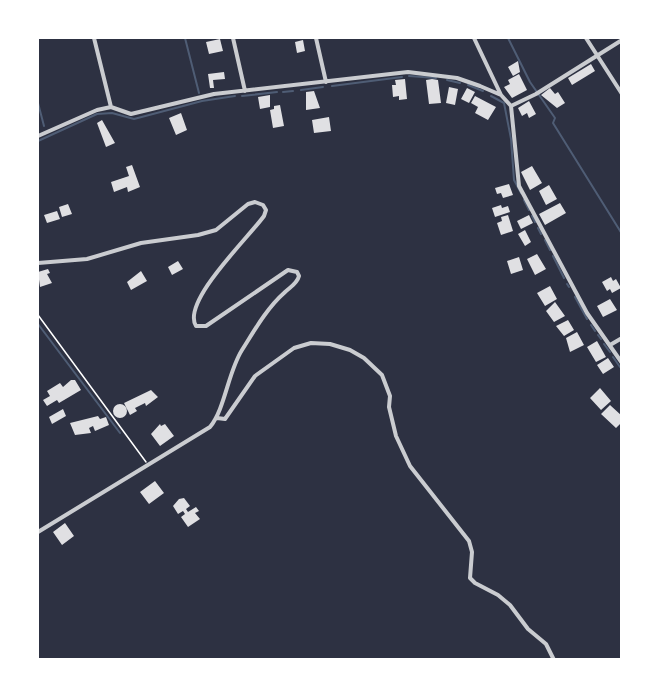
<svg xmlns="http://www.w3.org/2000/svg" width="659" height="697" font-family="Arial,sans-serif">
<rect width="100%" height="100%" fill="#2d3142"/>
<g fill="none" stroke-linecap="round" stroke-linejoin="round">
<path stroke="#4f5d75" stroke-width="2" d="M 185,38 L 199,93
M 508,38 L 530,82 L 555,118 L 553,123 L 622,234
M 409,76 L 436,78
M 447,80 L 460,83
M 468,85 L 483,91
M 332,86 L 402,77
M 301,90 L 323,87
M 283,92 L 293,91
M 242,96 L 277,92
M 491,96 L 504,103 L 511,139 L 514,180 L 521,193
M 38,103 L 44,126
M 38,141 L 97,114 L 112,113 L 134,119 L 202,101 L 235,96
M 524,200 L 529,210
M 532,216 L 535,222
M 538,228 L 541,234
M 545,240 L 550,250
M 553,256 L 564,278
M 567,284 L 569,287
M 575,297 L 587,319
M 38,324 L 120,433
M 591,325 L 595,331
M 598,335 L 601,339
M 604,344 L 610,352
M 613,357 L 620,367"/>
</g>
<path fill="#e0e0e3" d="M 220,39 L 223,51 L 209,54 L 206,42 Z
M 303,40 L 305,51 L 297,53 L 295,42 Z
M 518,61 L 520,72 L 513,76 L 508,67 Z
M 591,64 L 595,71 L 572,85 L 568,78 Z
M 224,72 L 225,79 L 213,80 L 214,88 L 210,88 L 208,74 Z
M 519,74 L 527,90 L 512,98 L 504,87 L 510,84 L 508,80 Z
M 405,79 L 407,99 L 399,100 L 399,96 L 393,97 L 392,85 L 396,85 L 395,80 Z
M 432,79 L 438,80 L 441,103 L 429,104 L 426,80 Z
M 449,87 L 458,89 L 455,105 L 446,103 Z
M 467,88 L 475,92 L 469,103 L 461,99 Z
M 550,88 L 555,94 L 558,92 L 565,103 L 557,108 L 541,95 Z
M 314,91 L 320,108 L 306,110 L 306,92 Z
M 270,95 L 270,107 L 260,109 L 258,97 Z
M 475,96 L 496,107 L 488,120 L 475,113 L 478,107 L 471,103 Z
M 529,101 L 536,114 L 529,118 L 527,113 L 522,116 L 518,108 Z
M 280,105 L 284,126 L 273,128 L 270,110 L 274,109 L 274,106 Z
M 181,113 L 187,130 L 176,135 L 169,118 Z
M 329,117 L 331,131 L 314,133 L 312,120 Z
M 102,120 L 115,143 L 106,147 L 97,123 Z
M 132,165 L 140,187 L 128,192 L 127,187 L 114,192 L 111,182 L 129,176 L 126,167 Z
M 532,166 L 542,183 L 530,190 L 521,172 Z
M 509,184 L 513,195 L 503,198 L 501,193 L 497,194 L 495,188 Z
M 549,185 L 557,199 L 546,205 L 539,191 Z
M 560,203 L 566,213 L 545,225 L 539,214 Z
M 68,204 L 72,214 L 62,217 L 59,207 Z
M 501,205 L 502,208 L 508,206 L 510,212 L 495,217 L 492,208 Z
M 57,211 L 60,219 L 47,223 L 44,215 Z
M 508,215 L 513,231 L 501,235 L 497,223 L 502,221 L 501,217 Z
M 529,215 L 533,223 L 521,229 L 517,221 Z
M 525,230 L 531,242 L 525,246 L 518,234 Z
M 537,254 L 546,269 L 535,275 L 527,259 Z
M 519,257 L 523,270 L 511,274 L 507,261 Z
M 178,261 L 183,269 L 172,275 L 168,267 Z
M 48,269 L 50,273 L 47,274 L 52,283 L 40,287 L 38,272 Z
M 141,271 L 147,281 L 131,290 L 127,282 Z
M 611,277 L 613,281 L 616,279 L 621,288 L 612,293 L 610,289 L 607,291 L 602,282 Z
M 550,286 L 557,299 L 545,306 L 537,293 Z
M 610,299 L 617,310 L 603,317 L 597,306 Z
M 555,302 L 565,316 L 554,322 L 546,311 Z
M 568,320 L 574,330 L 564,336 L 556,326 Z
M 577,332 L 584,345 L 570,352 L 566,338 Z
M 597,341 L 606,357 L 596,362 L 587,347 Z
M 608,358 L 614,367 L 603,374 L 597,365 Z
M 71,380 L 75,380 L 81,390 L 59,403 L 57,400 L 47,406 L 43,400 L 50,396 L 47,391 L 60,383 L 63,387 Z
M 600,388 L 611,401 L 601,410 L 590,398 Z
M 151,390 L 158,397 L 146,406 L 145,403 L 135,408 L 137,411 L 130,415 L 124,403 Z
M113 411a7 7 0 1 1 14 0a7 7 0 1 1-14 0Z
M 610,405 L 622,416 L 622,422 L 616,428 L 601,414 Z
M 63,409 L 66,416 L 52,424 L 49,417 Z
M 98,416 L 100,419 L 106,417 L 109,425 L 95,431 L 93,426 L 89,428 L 91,433 L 75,435 L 70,423 Z
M 160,424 L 161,426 L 165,424 L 174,436 L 160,446 L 151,434 Z
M 155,481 L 164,493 L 149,504 L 140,492 Z
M 184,498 L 190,506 L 186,509 L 188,512 L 196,507 L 199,511 L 195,513 L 200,519 L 188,527 L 181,517 L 185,514 L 183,511 L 178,514 L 173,506 L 179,499 Z
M 65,523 L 74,536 L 62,545 L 53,532 Z"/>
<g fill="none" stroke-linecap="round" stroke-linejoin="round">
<path stroke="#fff" stroke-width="1.5" d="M 38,315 L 146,462"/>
<path stroke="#caccd0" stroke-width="4" d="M 94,38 L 111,107
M 233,38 L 245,91
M 316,38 L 326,82
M 474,38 L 501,95
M 586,38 L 622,94
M 511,106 L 536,94 L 622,40
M 38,136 L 97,110 L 111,107 L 131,114 L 214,94 L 408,72 L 457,78 L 480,86 L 501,95 L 511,106 L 519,186 L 587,313 L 622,363
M 38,263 L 87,259 L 141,243 L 198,235 L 216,230 L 248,204 L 255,202 L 263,205 L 266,210 L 264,216 C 249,237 181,302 196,326 L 206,326 L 288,270 L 297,272 L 299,276 C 297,284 290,287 284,293 C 267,308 254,331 242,350 C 228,372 225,409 210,427 L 38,532
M 610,345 L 622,338
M 217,418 L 225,419 L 255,376 L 294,348 L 311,343 L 330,344 L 350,350 L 364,358 L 382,375 L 390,396 L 389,407 L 396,436 L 410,466 L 469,541 L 472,552 L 470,578 L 475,583 L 498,595 L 510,605 L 528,629 L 546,644 L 554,660"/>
</g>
<rect width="659" height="697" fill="none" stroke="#ffffff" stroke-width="78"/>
</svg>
